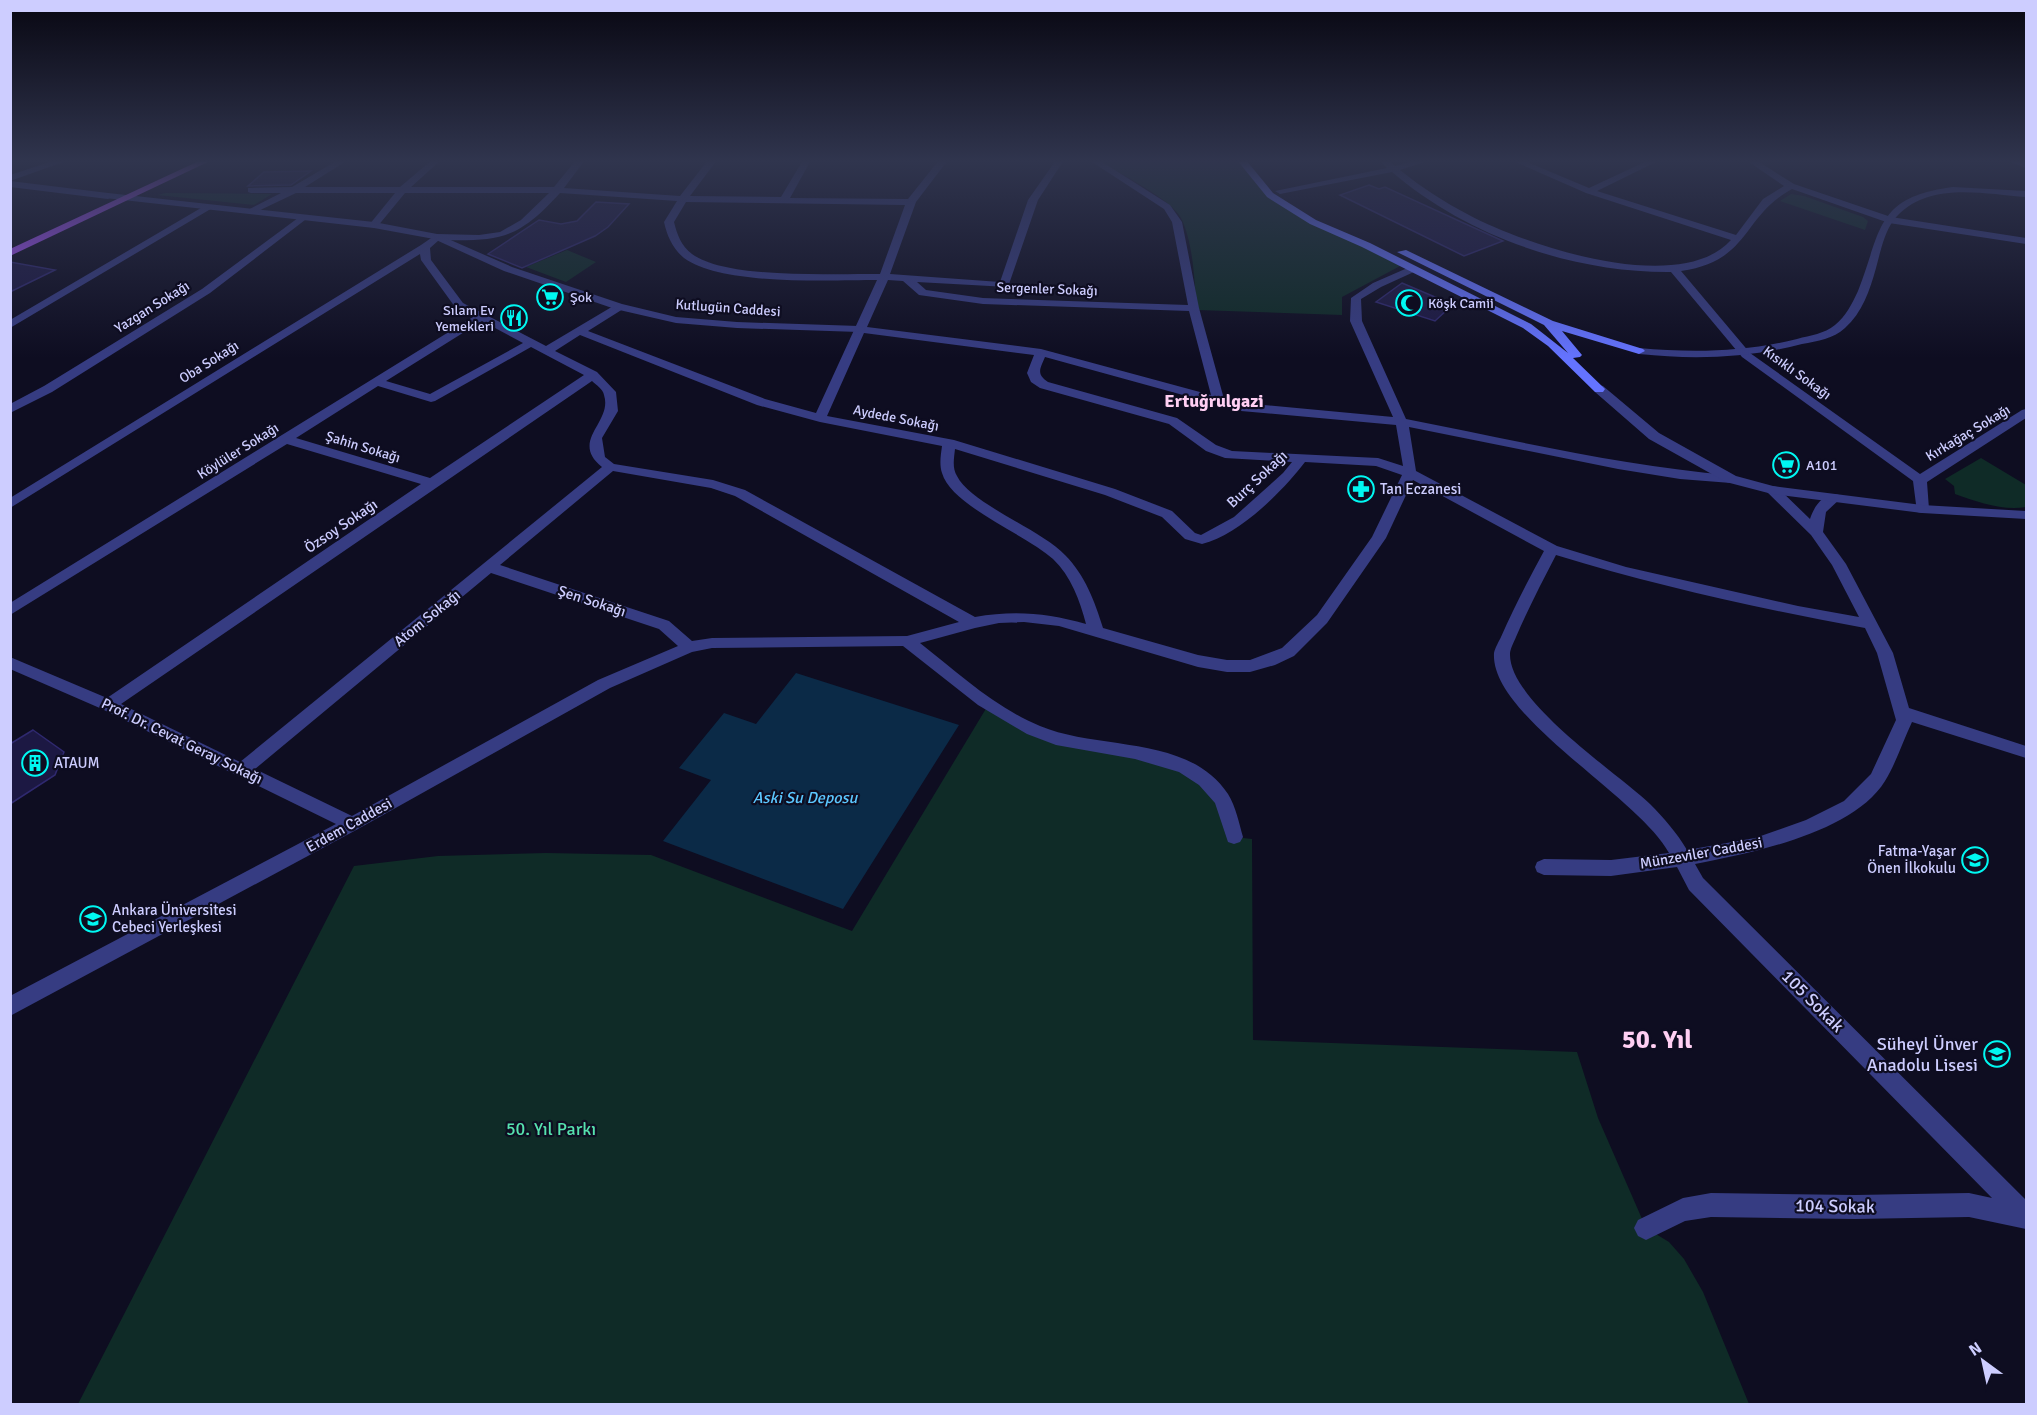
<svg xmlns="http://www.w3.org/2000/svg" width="2037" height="1415" font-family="Signika,sans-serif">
<rect width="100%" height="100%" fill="#0e0d21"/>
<path fill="#0f2b27" d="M 1097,160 L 1238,160 L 1268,196 L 1402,265 L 1342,297 L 1342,315 L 1197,310 C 1194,281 1194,245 1181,218 C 1171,199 1118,172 1097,160 Z
M 166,193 L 272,194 L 254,205 L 157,195 Z
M 1791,194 L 1804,196 L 1863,217 L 1868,221 L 1865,230 L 1780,201 Z
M 567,250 L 596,262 L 566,282 L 526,267 Z
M 1981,458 L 2026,485 L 2026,507 C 2003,511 1977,502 1955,494 L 1954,486 L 1945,479 Z
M 990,702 L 1032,730 L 1176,762 L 1206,781 L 1234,837 L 1252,839 L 1253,1040 L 1577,1052 L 1598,1118 L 1646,1228 L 1669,1242 L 1684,1259 L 1703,1292 L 1749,1404 L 78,1404 L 354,866 L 438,856 L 546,853 L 651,855 L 852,931 Z"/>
<path fill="#0b2a47" d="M 796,673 L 959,725 L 843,909 L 663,841 L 711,780 L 679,768 L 724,713 L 756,724 Z"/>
<path fill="#1c1843" stroke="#2f296f" stroke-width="1.5" d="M 311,171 L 291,185 L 248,186 L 264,172 Z
M 1369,185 L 1379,189 L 1385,187 L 1503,241 L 1464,256 L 1340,195 Z
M 596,202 L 629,204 L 608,227 L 595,236 L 522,268 L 488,254 L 539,220 L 561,224 L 577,221 Z
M 10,262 L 55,270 L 10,292 Z
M 1402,283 L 1442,300 L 1438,303 L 1450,307 L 1435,321 L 1376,302 Z
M 33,730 L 64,752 L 55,775 L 10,804 L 10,744 Z"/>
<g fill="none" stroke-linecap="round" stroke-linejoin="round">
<path fill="#363c82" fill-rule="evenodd" d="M 56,160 L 69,160 L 10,181 L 10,175 Z
M 338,160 L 348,160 L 305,187 L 400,187 L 432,160 L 441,160 L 411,187 L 554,187 L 576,160 L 585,160 L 564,188 L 680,196 L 708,160 L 717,160 L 690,196 L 781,197 L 803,160 L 811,160 L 790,198 L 908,199 L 939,160 L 948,160 L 916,202 L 890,274 L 1000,282 L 1028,200 L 1056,160 L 1064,160 L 1038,200 L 1008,287 L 917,282 L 926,290 L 983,298 L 1188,305 L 1172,222 L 1164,209 L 1089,160 L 1099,160 L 1170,205 L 1182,222 L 1199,308 L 1224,399 L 1242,403 L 1393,417 L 1350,321 L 1351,298 L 1373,283 L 1412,266 L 1417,269 L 1416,271 L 1381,287 L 1361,299 L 1362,321 L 1406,419 C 1514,440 1621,466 1731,475 L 1738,479 L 1731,483 L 1680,479 L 1618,469 L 1409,427 L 1416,471 L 1557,546 L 1626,567 L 1798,606 L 1859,617 L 1832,565 L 1811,535 L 1765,490 L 1772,486 L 1777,487 L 1810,519 C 1814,506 1824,492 1839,495 L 1841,498 L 1826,512 L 1823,532 L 1846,564 L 1893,653 L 1909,708 L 2026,746 L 2026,758 L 1912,722 C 1903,741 1896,763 1885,781 C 1853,833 1751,853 1695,864 L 1703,878 L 2026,1200 L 2026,1229 L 1969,1217 L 1855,1219 L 1711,1217 L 1685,1221 L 1646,1240 L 1638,1236 L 1634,1228 L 1638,1220 L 1683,1198 L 1711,1193 L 1855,1195 L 1969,1193 L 1992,1198 L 1689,890 L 1677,867 L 1611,876 L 1544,875 L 1537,872 L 1535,867 L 1537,862 L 1544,859 L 1611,860 L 1669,853 C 1638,796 1490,716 1494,653 C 1495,648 1499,641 1501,637 C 1514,607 1529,579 1544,551 L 1413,480 L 1386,538 L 1327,623 L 1294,656 L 1275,665 L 1250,672 L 1227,672 L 1198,667 L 1059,626 L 1024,622 L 999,623 L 975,628 L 920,643 C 958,673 996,708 1040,726 C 1099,751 1188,734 1228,794 C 1236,807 1239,823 1243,837 L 1240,842 L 1234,844 L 1228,842 L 1215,803 L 1199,785 L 1179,772 L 1135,759 L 1056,745 L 1027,734 L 978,705 L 903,646 L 712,648 L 692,652 L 610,688 L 358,829 L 10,1016 L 10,996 L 336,824 L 102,709 L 10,669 L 10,657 L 107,698 L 421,484 L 287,444 L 10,615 L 10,603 L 473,317 L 455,307 L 421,260 L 420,254 L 10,508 L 10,498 L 421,245 L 437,234 L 479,235 L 500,232 L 521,220 L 549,193 L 405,193 L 377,227 L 374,228 L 369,225 L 395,193 L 296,193 L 252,214 L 244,212 L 281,193 L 251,193 L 248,192 L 248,188 L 292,187 ZM 560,193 L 677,201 L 664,222 C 667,236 673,249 684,258 C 722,286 830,280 877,280 L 816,413 L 765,399 L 588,331 L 623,309 L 623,305 L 615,305 L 546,346 L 463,303 L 431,260 L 430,248 L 439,240 C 501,241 517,240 560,193 ZM 686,202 L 905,205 L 880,274 C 834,273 728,280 692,254 C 681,246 677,234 674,222 ZM 888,280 L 903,281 L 919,295 L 983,304 L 1189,311 L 1211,395 L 1041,349 L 867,327 ZM 482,321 L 523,343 L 430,394 L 386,381 ZM 864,333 L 1034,355 L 1027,373 L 1031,382 L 1040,388 L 1169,424 L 1206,451 L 1225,458 L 1292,462 L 1283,473 L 1234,517 L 1201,535 L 1195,533 L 1172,511 L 1115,489 L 954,440 L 827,416 ZM 580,335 L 757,405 L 820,422 L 942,446 C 941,454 939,464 942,473 C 951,506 1027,535 1053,559 C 1071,576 1080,601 1086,624 C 1048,613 1014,610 975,617 L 745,490 L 713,480 L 614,464 L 605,457 L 602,438 L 618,411 L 616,392 L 597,372 L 555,351 ZM 531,347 L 584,375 L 430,478 L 296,438 L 378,386 L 431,402 L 435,401 ZM 1045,357 L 1241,411 L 1396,425 L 1403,466 L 1378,458 L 1232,451 L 1216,445 L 1177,418 L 1048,382 C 1036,374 1040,369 1045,357 ZM 592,381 C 596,385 603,389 604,395 C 613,423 569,440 602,467 L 240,762 L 121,704 ZM 955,449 L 1105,495 L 1162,517 L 1185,539 L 1202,544 C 1239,535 1282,492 1305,462 L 1376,466 L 1402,475 L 1372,537 L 1317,615 L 1282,648 L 1250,660 L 1227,660 L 1198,655 L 1103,628 C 1095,602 1085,575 1065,555 C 1040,529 971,504 957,476 C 952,468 954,458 955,449 ZM 613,471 L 711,488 L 735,496 L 959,622 L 907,636 L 712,638 L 692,641 L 669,621 L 500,565 ZM 1556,555 C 1657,586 1761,609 1865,628 L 1877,653 L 1896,720 L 1871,774 L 1844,801 L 1806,820 L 1755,838 L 1687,850 C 1677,833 1664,818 1650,804 C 1616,772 1509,701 1510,654 C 1510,649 1514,642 1516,637 C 1528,609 1542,582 1556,555 ZM 491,573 L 659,629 L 678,646 L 598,680 L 352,816 L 255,769 Z
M 1379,160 L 1388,160 L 1395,166 L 1417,160 L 1431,160 L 1400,170 C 1421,187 1444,202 1469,215 C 1527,246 1680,297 1731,240 L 1586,193 L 1511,160 L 1522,160 L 1589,188 L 1649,160 L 1660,160 L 1597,191 L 1736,235 L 1763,199 L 1784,186 L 1746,160 L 1756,160 L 1794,184 L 1891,217 L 2026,238 L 2026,244 L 1889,223 L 1792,189 C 1741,217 1751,261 1681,271 L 1750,353 L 1920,474 L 2022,410 L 2026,409 L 2026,418 L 1927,482 L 1929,509 L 1922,513 L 1917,512 L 1913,481 L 1742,357 L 1671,272 C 1572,273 1467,236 1392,172 L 1280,194 L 1275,191 L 1387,168 Z
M 2009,160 L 2026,162 L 2026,168 L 2010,162 Z
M 10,181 L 108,193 L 113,196 L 108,199 L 10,187 Z
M 206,205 L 214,207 L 10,328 L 10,320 Z
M 302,215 L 307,218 L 305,220 L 210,293 L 52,392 L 10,413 L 10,404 L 44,386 L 202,289 Z"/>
<path fill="#363c82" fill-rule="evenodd" d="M 1953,187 L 2026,191 L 2026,197 C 1982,194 1925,180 1893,221 C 1884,234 1880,253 1876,268 C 1870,290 1862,313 1845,328 C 1833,339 1818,341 1802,344 C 1747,358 1696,360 1639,354 L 1633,351 L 1639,348 C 1693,353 1744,352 1797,339 C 1811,335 1824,334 1835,325 C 1846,316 1852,304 1858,291 C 1882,230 1875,197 1953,187 Z
M 108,193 L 374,222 L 437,234 L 512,267 L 622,304 L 676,317 L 737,322 L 859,326 L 865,329 L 859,332 L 737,328 L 676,323 L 615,309 L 504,271 L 434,239 L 374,228 L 105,198 L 103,196 Z
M 1599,385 L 1603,386 L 1659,433 L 1736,476 L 1773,486 L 1922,505 L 2026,511 L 2026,519 L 1922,513 L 1772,494 L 1726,482 L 1649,439 L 1595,392 L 1595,386 Z"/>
<path fill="#6473ff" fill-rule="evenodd" d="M 1237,160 L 1246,160 L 1273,193 L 1316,220 L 1370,243 L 1531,324 L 1568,353 L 1544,325 L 1397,252 L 1406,250 L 1553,321 L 1643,349 L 1645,351 L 1639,354 L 1562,331 L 1582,355 L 1580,357 L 1573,358 L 1605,389 L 1603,392 L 1595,392 L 1548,346 L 1523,328 L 1362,247 L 1310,224 L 1267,197 Z"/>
<path fill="#aa54ff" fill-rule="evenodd" d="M 201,160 L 212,160 L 10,256 L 10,249 Z"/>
</g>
<linearGradient id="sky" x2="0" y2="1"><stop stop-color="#080712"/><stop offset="0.45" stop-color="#30354e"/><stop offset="1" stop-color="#30354e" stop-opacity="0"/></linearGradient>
<rect width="2037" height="358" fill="url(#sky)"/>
<defs>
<g id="supermarket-ring" transform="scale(1.35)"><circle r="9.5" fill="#0e0d21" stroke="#00f8f2" stroke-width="1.5"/><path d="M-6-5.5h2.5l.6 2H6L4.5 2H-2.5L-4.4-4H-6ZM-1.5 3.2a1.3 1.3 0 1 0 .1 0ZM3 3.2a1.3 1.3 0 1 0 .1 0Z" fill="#00f8f2"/></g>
<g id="mosque-ring" transform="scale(1.35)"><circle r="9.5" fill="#0e0d21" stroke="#00f8f2" stroke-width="1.5"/><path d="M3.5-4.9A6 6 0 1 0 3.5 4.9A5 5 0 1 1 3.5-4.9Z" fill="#00f8f2"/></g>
<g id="restaurant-ring" transform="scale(1.35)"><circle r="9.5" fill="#0e0d21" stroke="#00f8f2" stroke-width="1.5"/><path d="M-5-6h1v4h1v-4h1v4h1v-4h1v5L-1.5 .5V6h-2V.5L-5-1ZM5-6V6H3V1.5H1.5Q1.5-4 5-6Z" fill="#00f8f2"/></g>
<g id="pharmacy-ring" transform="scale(1.35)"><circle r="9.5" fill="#0e0d21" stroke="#00f8f2" stroke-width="1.5"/><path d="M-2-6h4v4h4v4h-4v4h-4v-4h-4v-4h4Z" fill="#00f8f2"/></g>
<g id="building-ring" transform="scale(1.35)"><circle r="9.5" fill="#0e0d21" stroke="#00f8f2" stroke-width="1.5"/><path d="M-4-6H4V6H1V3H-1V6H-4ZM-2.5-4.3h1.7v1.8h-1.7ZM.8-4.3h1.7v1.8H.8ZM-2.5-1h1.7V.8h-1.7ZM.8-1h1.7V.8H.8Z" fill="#00f8f2"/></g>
<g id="school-ring" transform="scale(1.35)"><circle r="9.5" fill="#0e0d21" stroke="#00f8f2" stroke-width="1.5"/><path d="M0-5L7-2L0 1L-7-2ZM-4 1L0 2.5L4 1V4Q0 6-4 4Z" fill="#00f8f2"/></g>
<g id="university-ring" transform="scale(1.35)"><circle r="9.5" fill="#0e0d21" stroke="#00f8f2" stroke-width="1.5"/><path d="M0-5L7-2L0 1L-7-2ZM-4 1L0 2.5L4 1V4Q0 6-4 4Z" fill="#00f8f2"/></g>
</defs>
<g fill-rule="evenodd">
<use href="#supermarket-ring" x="550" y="297"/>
<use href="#mosque-ring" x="1409" y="303"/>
<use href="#restaurant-ring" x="514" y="318"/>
<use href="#supermarket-ring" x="1786" y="465"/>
<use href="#pharmacy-ring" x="1361" y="489"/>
<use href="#building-ring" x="35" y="763"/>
<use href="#school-ring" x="1975" y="860"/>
<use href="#university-ring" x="93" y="919"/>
<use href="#school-ring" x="1997" y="1054"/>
</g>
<g text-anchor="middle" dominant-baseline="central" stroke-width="4.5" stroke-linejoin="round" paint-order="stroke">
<g font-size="14" fill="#cdcdff" stroke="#0e0d21">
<text transform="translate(1047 289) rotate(2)">Sergenler Sokağı</text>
<text transform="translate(152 307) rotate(-32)">Yazgan Sokağı</text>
<text transform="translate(728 308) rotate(4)">Kutlugün Caddesi</text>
<text transform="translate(209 362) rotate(-32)">Oba Sokağı</text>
<text transform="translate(1797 373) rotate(36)">Kısıklı Sokağı</text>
<text transform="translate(896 418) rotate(11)">Aydede Sokağı</text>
<text transform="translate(1968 433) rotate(-31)">Kırkağaç Sokağı</text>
<text transform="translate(363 447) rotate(17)">Şahin Sokağı</text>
<text transform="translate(238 451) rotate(-32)">Köylüler Sokağı</text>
</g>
<g font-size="14" fill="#cdcdff" stroke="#0e0d21" text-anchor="start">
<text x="570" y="297">Şok</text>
<text x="1428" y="303">Köşk Camii</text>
<text x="494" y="310" text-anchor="end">Sılam Ev<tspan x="494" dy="16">Yemekleri</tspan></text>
<text x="1806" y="465">A101</text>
</g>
<g font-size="15" fill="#cdcdff" stroke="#0e0d21">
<text transform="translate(1257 479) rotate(-43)">Burç Sokağı</text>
<text transform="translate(341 526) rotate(-34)">Özsoy Sokağı</text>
<text transform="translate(592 601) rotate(18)">Şen Sokağı</text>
<text transform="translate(427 618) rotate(-39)">Atom Sokağı</text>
<text transform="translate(182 741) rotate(26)">Prof. Dr. Cevat Geray Sokağı</text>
<text transform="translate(349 825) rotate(-29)">Erdem Caddesi</text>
<text transform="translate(1701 853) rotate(-10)">Münzeviler Caddesi</text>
</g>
<g font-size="15" fill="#cdcdff" stroke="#0e0d21" text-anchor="start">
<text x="1380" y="489">Tan Eczanesi</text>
<text x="54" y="763">ATAUM</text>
<text x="1956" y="851" text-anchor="end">Fatma-Yaşar<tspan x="1956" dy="17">Önen İlkokulu</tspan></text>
<text x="112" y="910">Ankara Üniversitesi<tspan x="112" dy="17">Cebeci Yerleşkesi</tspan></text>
</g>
<g font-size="16" font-style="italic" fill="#5bc7ff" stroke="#0e0d21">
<text x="805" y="798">Aski Su Deposu</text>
</g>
<g font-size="18" font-weight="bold" fill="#ffcff3" stroke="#0e0d21">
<text x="1214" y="401">Ertuğrulgazi</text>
</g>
<g font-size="18" fill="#cdcdff" stroke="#0e0d21">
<text transform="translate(1813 1001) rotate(45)">105 Sokak</text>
<text transform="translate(1835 1206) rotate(1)">104 Sokak</text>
</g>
<g font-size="18" fill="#cdcdff" stroke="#0e0d21" text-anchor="end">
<text x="1978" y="1044">Süheyl Ünver<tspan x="1978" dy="21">Anadolu Lisesi</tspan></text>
</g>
<g font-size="18" fill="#56e2ae" stroke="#0e0d21">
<text x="551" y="1129">50. Yıl Parkı</text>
</g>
<g font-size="26" font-weight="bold" fill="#ffcff3" stroke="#0e0d21">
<text x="1657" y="1040">50. Yıl</text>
</g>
</g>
<rect width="2037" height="1415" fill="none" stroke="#cdcdff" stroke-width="24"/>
<g transform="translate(1983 1361) rotate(327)" stroke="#0e0d21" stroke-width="4.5" paint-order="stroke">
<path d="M0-4.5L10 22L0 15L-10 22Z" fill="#cdcdff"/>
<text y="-9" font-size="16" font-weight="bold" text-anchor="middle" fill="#cdcdff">N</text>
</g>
</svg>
